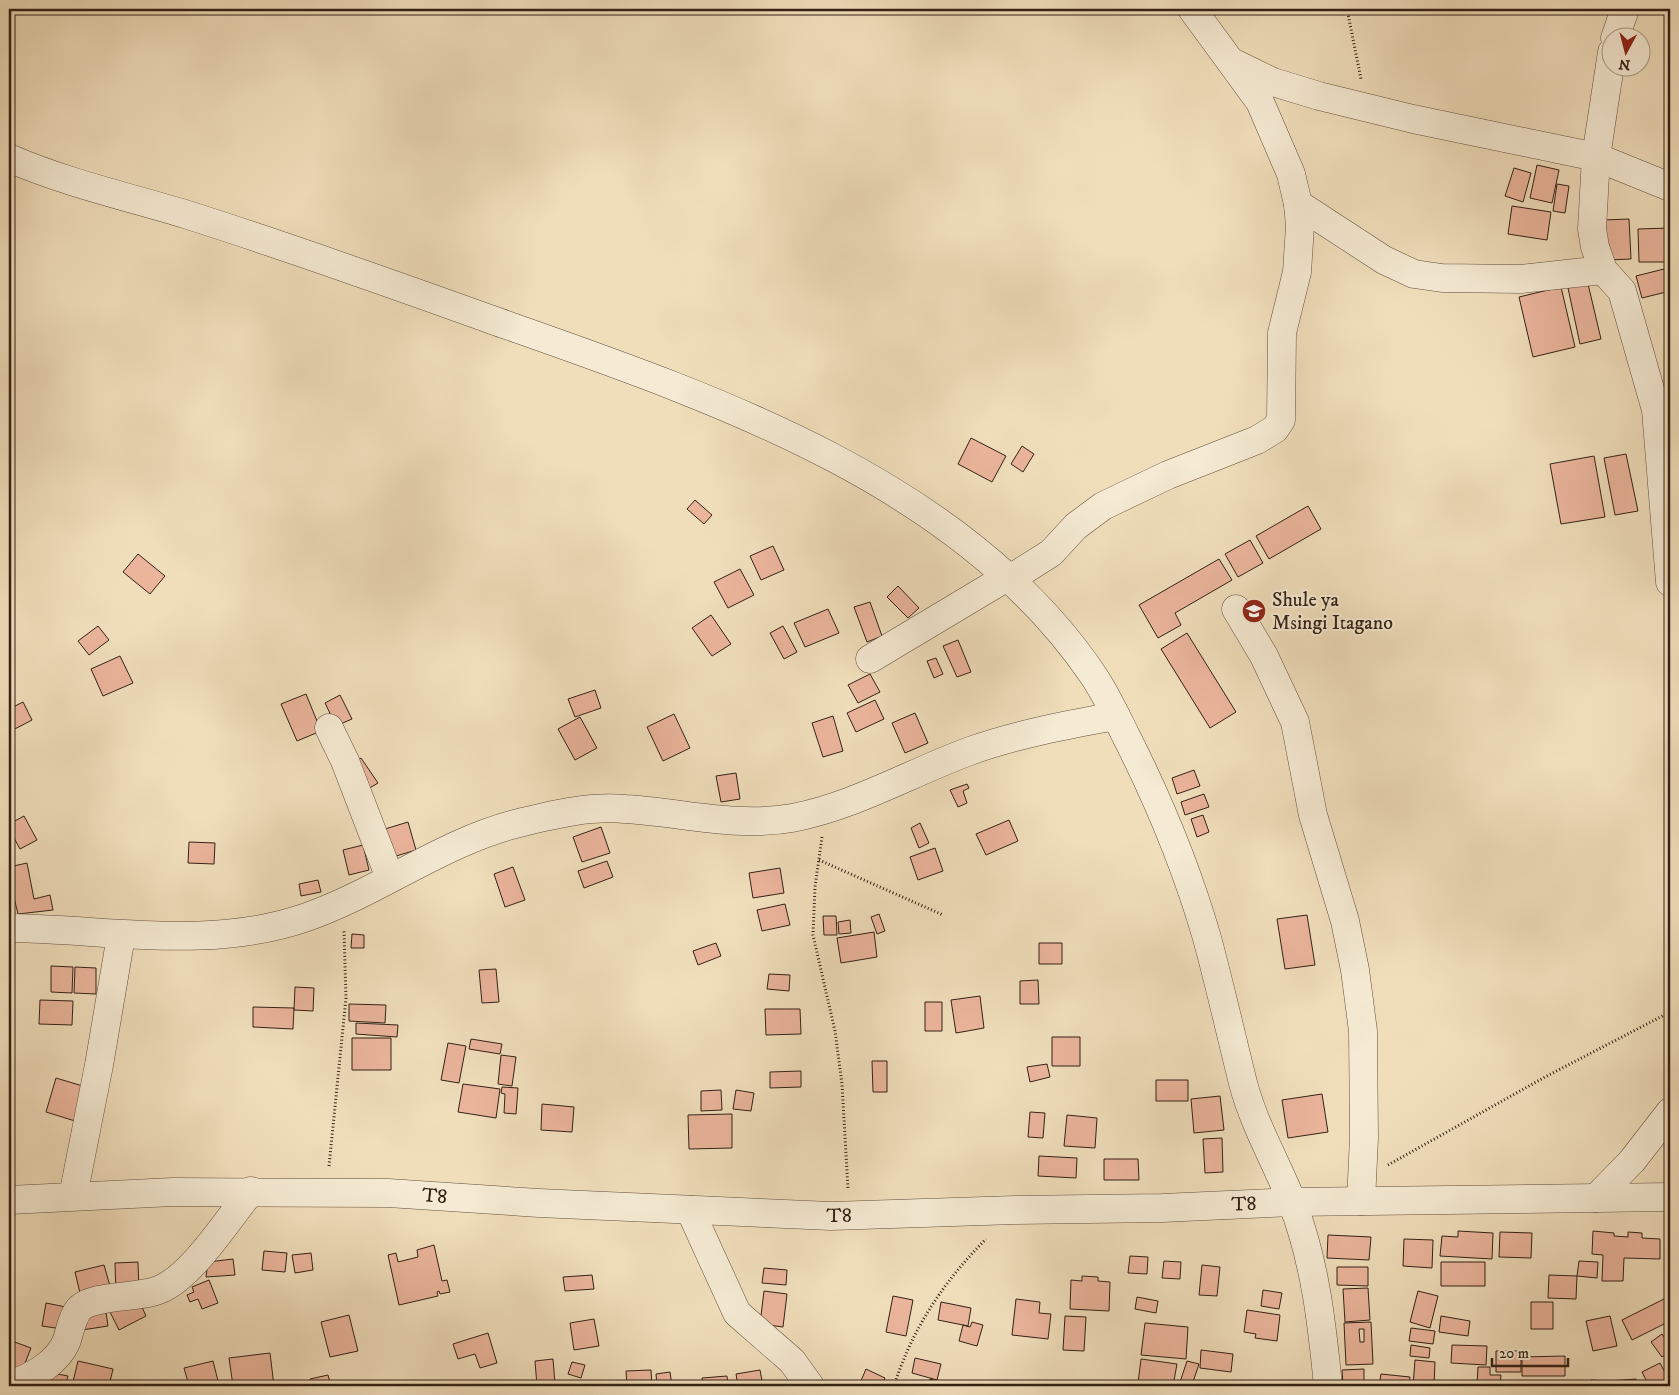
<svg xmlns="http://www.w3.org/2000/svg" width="1679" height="1395" font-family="'IM FELL DW Pica',serif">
<rect width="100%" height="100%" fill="#f0debb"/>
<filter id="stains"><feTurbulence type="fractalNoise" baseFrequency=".004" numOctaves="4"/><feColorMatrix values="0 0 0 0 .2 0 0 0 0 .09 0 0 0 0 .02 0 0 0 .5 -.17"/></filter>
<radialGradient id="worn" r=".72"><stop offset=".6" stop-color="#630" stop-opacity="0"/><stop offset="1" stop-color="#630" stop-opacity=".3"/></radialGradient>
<path fill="#ebb59c" stroke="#332115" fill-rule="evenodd" d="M 1537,165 L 1559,170 L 1552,203 L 1530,198 Z
M 1514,168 L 1531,173 L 1523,202 L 1505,196 Z
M 1557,184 L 1569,186 L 1565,213 L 1553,211 Z
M 1512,206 L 1551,212 L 1547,240 L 1508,234 Z
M 1629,219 L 1631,259 L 1607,260 L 1603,220 Z
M 1670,228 L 1670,262 L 1639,262 L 1638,229 Z
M 1664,269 L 1670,291 L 1642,298 L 1636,276 Z
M 1588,284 L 1601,339 L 1580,344 L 1568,288 Z
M 1561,287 L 1575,347 L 1533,357 L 1519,297 Z
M 971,438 L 1006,456 L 992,482 L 958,464 Z
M 1022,446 L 1034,454 L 1023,472 L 1011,464 Z
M 1626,454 L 1638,511 L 1615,515 L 1604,458 Z
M 1594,456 L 1605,517 L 1561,524 L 1550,464 Z
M 695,500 L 712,515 L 704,524 L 687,509 Z
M 1308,506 L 1321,529 L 1269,559 L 1256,536 Z
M 1250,540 L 1263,563 L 1238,577 L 1225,554 Z
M 773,546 L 784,570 L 761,580 L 750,556 Z
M 138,554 L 165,576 L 150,594 L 123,572 Z
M 1219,559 L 1232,580 L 1175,613 L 1181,625 L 1158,638 L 1139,605 Z
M 740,569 L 754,595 L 728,608 L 714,582 Z
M 898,586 L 919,608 L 908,618 L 887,597 Z
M 870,602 L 882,636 L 867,642 L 854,607 Z
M 828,609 L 839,633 L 805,647 L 794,623 Z
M 711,615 L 731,644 L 712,656 L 692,628 Z
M 98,626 L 109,640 L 89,655 L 78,641 Z
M 783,626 L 797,652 L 784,659 L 770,633 Z
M 1187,633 L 1236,712 L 1210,728 L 1161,649 Z
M 958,640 L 971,672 L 957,677 L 943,646 Z
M 120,656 L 133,683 L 103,696 L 91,669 Z
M 936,658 L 943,674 L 934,678 L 927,661 Z
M 870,674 L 880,692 L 858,703 L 848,685 Z
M 595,690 L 601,708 L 575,717 L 568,699 Z
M 306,694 L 321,731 L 297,741 L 281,704 Z
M 340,695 L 352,719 L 336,726 L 325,703 Z
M 875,700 L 884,719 L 856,732 L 847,713 Z
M 23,702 L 32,720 L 9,732 L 9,709 Z
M 915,713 L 928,743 L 905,753 L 892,723 Z
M 674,714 L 690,748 L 663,761 L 647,727 Z
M 833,716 L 843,751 L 823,757 L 812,723 Z
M 580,717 L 597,748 L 575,760 L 558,729 Z
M 361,758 L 378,783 L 368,789 L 352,764 Z
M 1194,770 L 1200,786 L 1177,794 L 1172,778 Z
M 736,773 L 740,799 L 721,802 L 716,776 Z
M 967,784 L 969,788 L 963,791 L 967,803 L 958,807 L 950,790 Z
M 1204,794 L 1209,807 L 1185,815 L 1181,802 Z
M 1203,815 L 1209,832 L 1197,837 L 1191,819 Z
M 24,816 L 37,840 L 20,849 L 9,829 L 9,824 Z
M 1009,820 L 1018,841 L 986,855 L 976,834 Z
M 408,822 L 416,850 L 393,857 L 385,829 Z
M 920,823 L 929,843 L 919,848 L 911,828 Z
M 601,827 L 610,853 L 582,862 L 573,837 Z
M 189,842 L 215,843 L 214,864 L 188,863 Z
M 363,845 L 369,870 L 349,875 L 343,850 Z
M 935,848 L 943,871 L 918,880 L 910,857 Z
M 607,861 L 613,877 L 584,888 L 578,871 Z
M 27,863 L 34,899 L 50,895 L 53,910 L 18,914 L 9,877 L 9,867 Z
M 513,867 L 525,900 L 505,907 L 494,874 Z
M 780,868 L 784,893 L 753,898 L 749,873 Z
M 318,880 L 321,892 L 301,896 L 299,884 Z
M 785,904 L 790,925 L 762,931 L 757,910 Z
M 879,914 L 885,931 L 877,934 L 871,917 Z
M 1307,915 L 1315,965 L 1285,969 L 1277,919 Z
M 823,916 L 836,916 L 837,935 L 824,935 Z
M 850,920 L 851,933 L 839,934 L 838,922 Z
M 874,932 L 877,957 L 841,963 L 837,938 Z
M 352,934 L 364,935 L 364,948 L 351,948 Z
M 716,943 L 721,956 L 698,965 L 693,951 Z
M 1039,943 L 1062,943 L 1062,964 L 1039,964 Z
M 51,966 L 73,967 L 72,993 L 51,992 Z
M 75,967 L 96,968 L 96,994 L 74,993 Z
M 496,969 L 499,1002 L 482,1003 L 479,970 Z
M 769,974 L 790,975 L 789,991 L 767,989 Z
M 1038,980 L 1039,1004 L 1020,1004 L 1020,981 Z
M 295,987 L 314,988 L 313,1011 L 294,1010 Z
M 980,996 L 984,1028 L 956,1033 L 951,1000 Z
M 40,1000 L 73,1001 L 72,1025 L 39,1024 Z
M 925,1002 L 942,1002 L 942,1031 L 925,1031 Z
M 349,1004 L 386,1005 L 385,1023 L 349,1021 Z
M 253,1007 L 294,1008 L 293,1029 L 253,1027 Z
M 765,1009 L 800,1009 L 801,1034 L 766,1035 Z
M 356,1023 L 398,1025 L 397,1037 L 356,1034 Z
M 1052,1037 L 1080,1037 L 1080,1066 L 1052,1066 Z
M 352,1038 L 391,1038 L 391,1070 L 352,1070 Z
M 471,1039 L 502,1044 L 500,1054 L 469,1049 Z
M 448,1043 L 466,1046 L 459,1083 L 441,1080 Z
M 501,1055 L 516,1057 L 512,1086 L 498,1084 Z
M 872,1061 L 887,1061 L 887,1092 L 873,1092 Z
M 1047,1064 L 1050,1077 L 1030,1082 L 1027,1067 Z
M 801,1071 L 801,1087 L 770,1088 L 770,1072 Z
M 56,1078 L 86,1087 L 75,1121 L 46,1112 Z
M 1156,1080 L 1188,1080 L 1188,1101 L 1156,1101 Z
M 463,1084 L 500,1089 L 496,1118 L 458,1112 Z
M 502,1087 L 518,1088 L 516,1114 L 504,1113 L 505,1094 L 501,1093 Z
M 721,1090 L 722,1110 L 701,1111 L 701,1091 Z
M 736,1090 L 754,1093 L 751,1111 L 733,1109 Z
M 1322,1094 L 1328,1132 L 1288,1138 L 1282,1100 Z
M 1220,1096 L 1224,1130 L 1194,1133 L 1191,1099 Z
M 542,1104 L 574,1107 L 572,1132 L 541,1130 Z
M 1030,1112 L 1045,1113 L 1043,1138 L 1028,1137 Z
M 732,1114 L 732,1148 L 689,1149 L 688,1115 Z
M 1067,1115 L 1097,1118 L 1095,1148 L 1064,1146 Z
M 1222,1138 L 1223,1172 L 1205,1173 L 1203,1139 Z
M 1039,1156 L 1077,1158 L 1076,1178 L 1038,1176 Z
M 1104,1159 L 1138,1159 L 1139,1180 L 1104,1180 Z
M 1458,1231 L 1493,1233 L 1492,1259 L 1440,1256 L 1442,1236 L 1458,1237 Z
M 1593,1231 L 1614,1233 L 1614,1236 L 1628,1237 L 1628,1232 L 1642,1233 L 1642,1238 L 1660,1239 L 1660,1259 L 1624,1258 L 1623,1281 L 1602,1281 L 1603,1255 L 1592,1254 Z
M 1500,1232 L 1532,1233 L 1531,1258 L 1499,1257 Z
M 1328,1235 L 1371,1237 L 1369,1260 L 1327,1258 Z
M 1404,1239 L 1433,1240 L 1432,1268 L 1403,1266 Z
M 434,1245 L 442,1281 L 447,1280 L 450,1292 L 440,1294 L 439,1291 L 437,1292 L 438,1296 L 399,1305 L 388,1255 L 396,1253 L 398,1262 L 418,1257 L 417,1250 Z
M 264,1251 L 287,1253 L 285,1272 L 262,1270 Z
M 311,1253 L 313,1270 L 295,1273 L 292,1255 Z
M 1130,1256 L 1148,1257 L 1147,1274 L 1128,1273 Z
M 233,1259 L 235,1275 L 206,1277 L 208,1262 Z
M 1164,1261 L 1181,1262 L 1180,1279 L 1162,1278 Z
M 1579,1261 L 1598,1262 L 1597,1278 L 1577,1276 Z
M 138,1262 L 139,1292 L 116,1294 L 115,1263 Z
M 1441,1262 L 1485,1262 L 1485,1286 L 1441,1286 Z
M 104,1265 L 110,1286 L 80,1293 L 75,1272 Z
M 1202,1265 L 1220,1267 L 1217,1296 L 1199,1295 Z
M 1337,1267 L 1368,1267 L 1368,1286 L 1337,1285 Z
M 764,1268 L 787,1270 L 786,1285 L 762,1283 Z
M 592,1275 L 594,1289 L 565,1291 L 563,1277 Z
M 1549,1275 L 1577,1276 L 1576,1299 L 1548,1298 Z
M 1082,1276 L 1098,1277 L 1098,1281 L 1110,1282 L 1109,1311 L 1070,1309 L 1071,1280 L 1082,1281 Z
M 209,1280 L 218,1303 L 202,1309 L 198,1299 L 190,1302 L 187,1295 L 194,1292 L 192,1287 Z
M 1368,1288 L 1370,1320 L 1345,1322 L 1343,1289 Z
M 1263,1290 L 1282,1293 L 1279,1309 L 1261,1306 Z
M 764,1291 L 787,1294 L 783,1327 L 760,1324 Z
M 1418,1291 L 1438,1296 L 1430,1328 L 1410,1322 Z
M 893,1296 L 913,1300 L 906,1336 L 886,1332 Z
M 1137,1297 L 1158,1301 L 1156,1313 L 1135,1309 Z
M 138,1298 L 146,1316 L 119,1330 L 110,1312 Z
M 1016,1299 L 1040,1302 L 1039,1313 L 1051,1314 L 1048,1339 L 1012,1335 Z
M 1664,1299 L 1670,1311 L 1670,1321 L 1632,1340 L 1622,1320 Z
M 941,1302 L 971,1308 L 968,1326 L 938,1320 Z
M 1531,1302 L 1553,1302 L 1553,1329 L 1531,1329 Z
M 46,1303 L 66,1307 L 62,1329 L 42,1326 Z
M 1247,1310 L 1280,1315 L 1277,1341 L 1255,1338 L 1256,1334 L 1244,1332 Z
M 106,1312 L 108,1326 L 82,1330 L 80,1317 Z
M 349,1315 L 358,1351 L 330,1357 L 321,1322 Z
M 1065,1316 L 1086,1317 L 1084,1351 L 1063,1350 Z
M 1441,1316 L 1470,1321 L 1468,1336 L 1439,1332 Z
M 1610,1316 L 1617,1346 L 1593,1351 L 1586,1321 Z
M 594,1319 L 599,1346 L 574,1350 L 570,1323 Z
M 972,1322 L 983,1325 L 977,1346 L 959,1341 L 963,1325 L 970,1327 Z
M 1371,1322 L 1373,1364 L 1346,1365 L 1344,1323 ZM 1359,1329 L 1364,1329 L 1364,1342 L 1360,1342 Z
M 1145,1323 L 1188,1327 L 1186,1359 L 1141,1355 Z
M 1411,1328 L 1435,1331 L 1433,1344 L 1409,1341 Z
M 488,1333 L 497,1363 L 480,1368 L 475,1354 L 458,1359 L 453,1344 Z
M 1662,1334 L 1670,1346 L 1670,1351 L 1662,1357 L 1651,1342 Z
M 12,1341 L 31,1348 L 22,1371 L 9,1366 L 9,1349 Z
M 1411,1345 L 1430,1348 L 1429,1358 L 1410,1356 Z
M 1452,1345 L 1487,1346 L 1486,1365 L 1451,1363 Z
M 1201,1350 L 1233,1354 L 1231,1372 L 1200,1368 Z
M 1496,1351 L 1521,1351 L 1521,1372 L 1496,1372 Z
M 270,1353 L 274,1386 L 233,1386 L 229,1358 Z
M 1565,1356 L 1565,1376 L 1522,1376 L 1522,1357 Z
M 915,1358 L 941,1364 L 937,1380 L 912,1373 Z
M 553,1359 L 555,1384 L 537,1386 L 535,1361 Z
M 1141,1359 L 1177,1364 L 1173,1386 L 1138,1383 Z
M 1415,1360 L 1435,1362 L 1434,1386 L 1413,1386 Z
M 78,1361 L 113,1369 L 109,1386 L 72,1386 Z
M 213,1361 L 218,1381 L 189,1386 L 184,1368 Z
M 1187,1361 L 1199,1364 L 1192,1385 L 1180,1382 Z
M 572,1362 L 585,1365 L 581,1378 L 568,1374 Z
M 1660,1363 L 1670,1382 L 1661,1386 L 1649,1386 L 1642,1372 Z
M 1478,1367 L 1490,1367 L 1490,1375 L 1501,1375 L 1500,1386 L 1477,1386 Z
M 866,1369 L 885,1378 L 881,1386 L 866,1386 L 860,1383 Z
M 1364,1369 L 1364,1386 L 1343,1386 L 1342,1370 Z
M 651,1370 L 652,1386 L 627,1386 L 626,1371 Z
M 760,1370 L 763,1386 L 738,1386 L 736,1374 Z
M 670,1372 L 672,1386 L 657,1386 L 656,1374 Z
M 52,1373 L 68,1376 L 65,1386 L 50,1386 Z
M 1381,1374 L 1410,1377 L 1409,1386 L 1379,1386 Z
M 328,1375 L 331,1386 L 311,1386 L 310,1379 Z
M 727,1376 L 728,1386 L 703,1386 L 702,1378 Z
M 930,1379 L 950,1386 L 928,1386 Z
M 1636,1379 L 1636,1386 L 1610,1386 L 1610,1381 Z
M 1591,1380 L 1607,1381 L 1607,1386 L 1590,1386 Z"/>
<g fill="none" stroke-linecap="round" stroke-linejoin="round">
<g stroke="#62503e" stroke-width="29">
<g id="minor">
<path d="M 1615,38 L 1625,9"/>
<path d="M 1612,52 L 1596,157 L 1592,229 L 1595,247 L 1603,270 L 1622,291 L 1656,410 L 1670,582"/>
<path d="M 1236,64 L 1273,82 L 1319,96 L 1413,119 L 1596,157 L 1670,187"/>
<path d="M 9,158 C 66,183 129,197 188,215 C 292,248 395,285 498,322 C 708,396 962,481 1093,675 C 1106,694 1116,716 1126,736 C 1159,801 1187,869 1207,938 C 1220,986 1231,1035 1243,1083 C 1254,1125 1276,1162 1292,1202 C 1315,1261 1322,1324 1328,1386"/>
<path d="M 1298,204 L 1384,260 L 1414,274 L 1442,278 L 1521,279 L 1603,270"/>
<path d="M 1010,579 L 1051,553 L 1076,526 L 1103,506 L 1168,475 L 1257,440 L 1275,429 L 1281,420 L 1282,333 L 1297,272 L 1300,226 L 1298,204 L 1291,174 L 1260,102 L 1192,9"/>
<path d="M 1236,609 L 1264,656 L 1295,722 L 1313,815 L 1345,921 L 1355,970 L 1363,1031 L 1364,1138 L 1361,1201"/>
<path d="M 870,659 L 1007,577"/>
<path d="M 329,728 L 345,761 L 390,878"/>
<path d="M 9,928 C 108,929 210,951 307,917 C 381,891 445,840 523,822 C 556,814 590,806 625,809 C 680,812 736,828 792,818 C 855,806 910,773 970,751 C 1017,734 1067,725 1116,716"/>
<path d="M 73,1196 L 99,1065 L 121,936"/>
<path d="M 1596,1198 L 1632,1161 L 1670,1112"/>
<path id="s1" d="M 9,1200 L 173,1192 L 388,1193 L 539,1203 L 831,1216 L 1015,1210 L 1162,1208 L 1292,1202 L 1670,1197"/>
<path d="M 690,1210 L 737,1313 L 792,1361 L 810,1386"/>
<path d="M 9,1385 C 31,1378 58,1363 67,1340 C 70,1330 73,1315 80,1308 C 96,1294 139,1299 161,1289 C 193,1275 228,1219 251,1191"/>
</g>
</g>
<path stroke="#332115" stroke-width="3" stroke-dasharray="1 2.5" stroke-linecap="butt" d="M 1347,9 L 1361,79
M 822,837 L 815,887 L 813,935 L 835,1031 L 842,1084 L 848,1189
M 819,860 L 943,915
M 1388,1165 L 1545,1077 L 1670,1012
M 329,1166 L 346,998 L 344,930
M 894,1386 C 912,1329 944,1281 986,1239"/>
<use href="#minor" stroke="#f5ead3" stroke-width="28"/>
</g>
<defs>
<g id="school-disc" transform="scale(1.25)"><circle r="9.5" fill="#8f2418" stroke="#f5ead3"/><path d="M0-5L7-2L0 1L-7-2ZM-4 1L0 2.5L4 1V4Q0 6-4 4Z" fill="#fff"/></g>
</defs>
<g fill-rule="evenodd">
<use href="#school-disc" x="1254" y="611"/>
</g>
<g text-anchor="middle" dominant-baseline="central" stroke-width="4" stroke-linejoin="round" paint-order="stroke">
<g font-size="20" fill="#332115" stroke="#f5ead3" text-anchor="start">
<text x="1272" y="600">Shule ya<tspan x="1272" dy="23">Msingi Itagano</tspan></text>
</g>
<g font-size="20" fill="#332115" stroke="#f5ead3">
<text stroke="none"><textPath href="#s1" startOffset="426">T8</textPath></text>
<text stroke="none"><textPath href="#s1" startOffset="1236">T8</textPath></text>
<text stroke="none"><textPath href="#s1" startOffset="831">T8</textPath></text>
</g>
</g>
<rect width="1679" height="1395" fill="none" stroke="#f0debb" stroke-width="30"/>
<rect x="10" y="10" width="1659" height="1375" fill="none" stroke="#332115" stroke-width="2.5"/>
<rect x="15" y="15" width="1649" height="1365" fill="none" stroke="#332115"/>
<g transform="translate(1626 52) rotate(187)"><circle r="24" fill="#f5ead3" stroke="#a79a87"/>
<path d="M0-4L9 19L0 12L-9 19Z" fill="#8f2418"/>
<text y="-8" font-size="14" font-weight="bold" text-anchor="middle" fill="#332115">N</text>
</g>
<path d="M1492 1358v8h76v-8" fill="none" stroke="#332115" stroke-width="2.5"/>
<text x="1499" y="1358" font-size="15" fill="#332115" stroke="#f5ead3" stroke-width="4" paint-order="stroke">20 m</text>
<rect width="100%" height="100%" filter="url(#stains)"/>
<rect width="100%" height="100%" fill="url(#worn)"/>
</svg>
